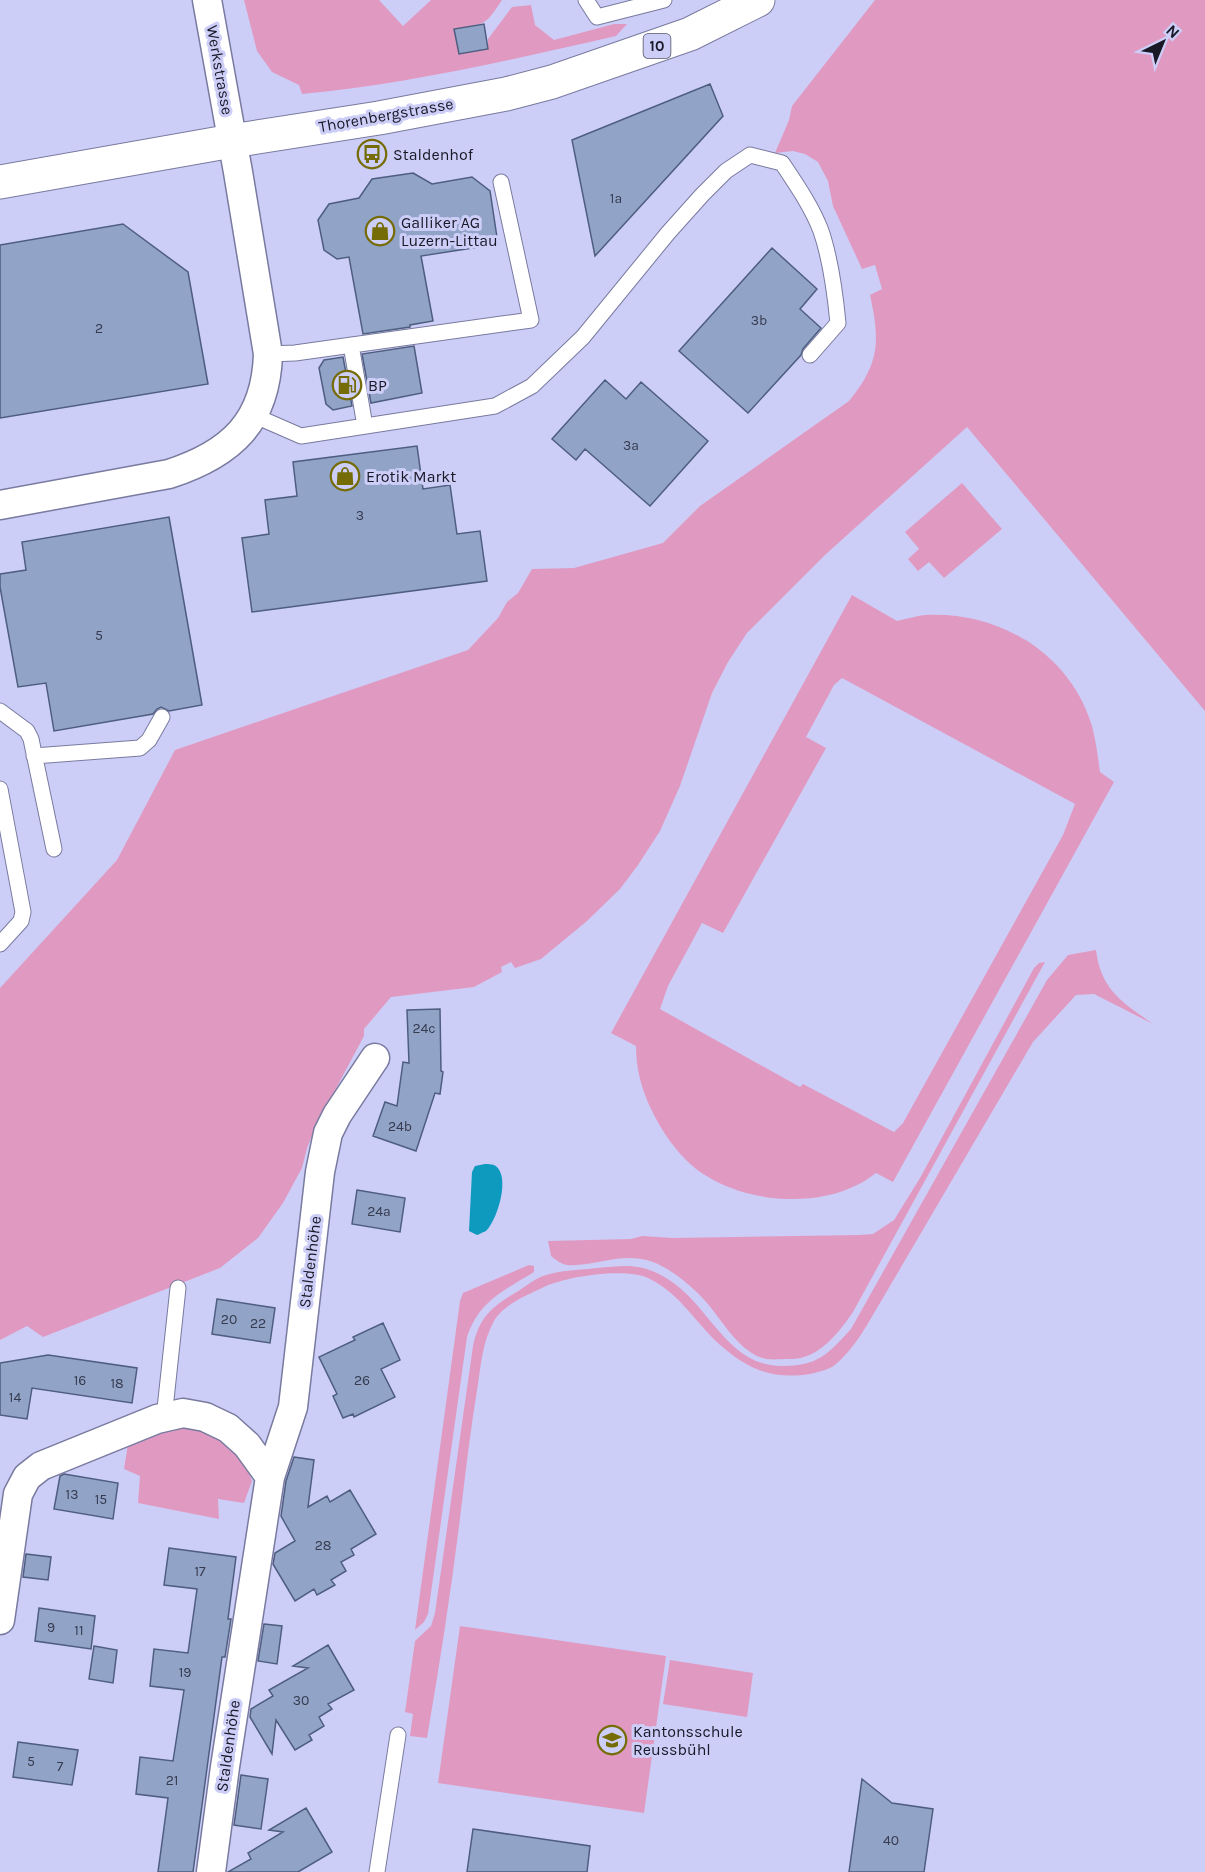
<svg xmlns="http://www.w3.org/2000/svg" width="1205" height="1872" font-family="Karla,sans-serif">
<rect width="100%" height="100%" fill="#cdcef7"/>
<path fill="#e09ac2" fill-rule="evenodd" d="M 244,0 L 379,0 L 403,26 L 431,0 L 502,0 C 484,27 486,23 455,29 L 459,54 L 488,49 L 488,39 L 512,7 L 531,5 L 535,25 L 554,40 L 614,24 L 627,24 L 616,36 C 511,60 408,84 302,94 L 299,85 L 272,72 L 257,51 Z
M 875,0 L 1205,0 L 1205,711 L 967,427 L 825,555 L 747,633 L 728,662 L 712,693 L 680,786 L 660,831 L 638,865 L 620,889 L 587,921 L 541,959 L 515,968 L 511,962 L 501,967 L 502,972 L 474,987 L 391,997 L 364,1029 L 364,1036 L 316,1126 L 307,1148 L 302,1168 L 283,1203 L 258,1238 L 220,1268 L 43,1337 L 27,1326 L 0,1340 L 0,988 L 117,860 L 175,750 L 468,650 L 498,618 L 507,602 L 518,593 L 532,569 L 574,568 L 663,543 L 700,506 L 849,401 C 880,363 880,341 870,295 L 882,289 L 875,265 L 862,269 L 833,206 L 828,181 L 818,162 L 805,154 L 793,151 L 775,153 L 789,120 L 792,106 Z
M 962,483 L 1002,529 L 944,578 L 929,562 L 918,571 L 908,559 L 919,549 L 905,532 Z
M 852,595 L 897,621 C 906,619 916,616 925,615 C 999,611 1070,653 1092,726 C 1096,741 1098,757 1100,772 L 1114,782 L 893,1182 L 876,1173 C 870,1177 864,1182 857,1185 C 806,1211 726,1200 686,1160 C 671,1145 659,1126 650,1107 C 641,1087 636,1068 636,1046 L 611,1033 ZM 842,678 L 1075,804 L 1063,835 L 903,1123 L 894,1132 L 803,1084 L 800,1087 L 660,1009 L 668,986 L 702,923 L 723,933 L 826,748 L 806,737 L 834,685 Z
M 1096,950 C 1101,990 1122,1002 1153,1024 L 1094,994 L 1076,995 L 1033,1042 L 880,1303 C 867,1325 855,1348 835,1365 C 828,1370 818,1372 810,1374 C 772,1380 747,1369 719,1344 C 696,1323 680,1294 650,1279 C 627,1267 568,1276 544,1287 C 527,1295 502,1305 493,1323 C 483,1342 481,1363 478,1384 C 471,1426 466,1468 461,1510 C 452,1586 440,1662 427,1738 L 410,1736 L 413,1714 L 405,1712 L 415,1641 L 431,1626 L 435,1613 L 473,1346 C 480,1315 493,1306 520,1290 C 527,1285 535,1279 543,1276 C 560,1270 580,1270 597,1268 C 622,1266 636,1263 659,1274 C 709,1298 723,1366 782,1366 C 818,1366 828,1354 851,1329 L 1047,980 L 1068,955 Z
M 1045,962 L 853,1312 C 838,1334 818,1360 789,1359 C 782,1359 774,1360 766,1359 C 740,1353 724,1323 707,1303 C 693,1287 673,1270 653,1262 C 621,1251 597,1267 567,1265 C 561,1264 556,1260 551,1256 L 548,1241 L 631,1239 L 642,1236 L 673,1238 L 859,1235 L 873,1234 L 894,1220 L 920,1178 L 1034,968 L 1039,963 Z
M 529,1265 L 534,1266 L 534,1272 C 503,1291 479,1301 467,1337 L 428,1614 L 424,1622 L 415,1630 L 460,1301 L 463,1293 Z
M 163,1424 L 205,1428 L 239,1447 L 252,1481 L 244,1503 L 218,1499 L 219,1519 L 138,1503 L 140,1476 L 124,1469 L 128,1444 Z
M 460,1626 L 666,1656 L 644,1813 L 438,1783 Z
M 670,1660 L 753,1673 L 747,1717 L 663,1704 Z"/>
<path fill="#0e99bf" d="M 485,1164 C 488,1164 491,1164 494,1165 C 512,1174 497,1221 486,1231 C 485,1231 478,1235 477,1235 L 469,1231 L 472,1172 L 475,1166 Z"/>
<path fill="#91a3c7" stroke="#4e5e7f" stroke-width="1.5" d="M 484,24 L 488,49 L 459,54 L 454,29 Z
M 710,84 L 723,116 L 595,256 L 572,140 Z
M 413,173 L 432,184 L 472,177 L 490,191 L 498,244 L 421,256 L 433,321 L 410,325 L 410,327 L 363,334 L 349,257 L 337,259 L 324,250 L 318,220 L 329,204 L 359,198 L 372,179 Z
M 123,224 L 188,272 L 208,384 L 0,418 L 0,245 Z
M 772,248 L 817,289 L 800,309 L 821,328 L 803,349 L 801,355 L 748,413 L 679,351 Z
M 414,346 L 422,393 L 371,403 L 362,354 Z
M 343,357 L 352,406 L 333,410 L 326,404 L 319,368 L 324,360 Z
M 605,380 L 626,399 L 641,382 L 708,441 L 650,506 L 585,449 L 576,460 L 552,439 Z
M 417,446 L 423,489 L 450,485 L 457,534 L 480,531 L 487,581 L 252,612 L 242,538 L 269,534 L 265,500 L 297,496 L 293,462 Z
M 169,517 L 202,705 L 169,711 L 161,707 L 157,709 L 153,714 L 54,731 L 46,683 L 18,687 L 0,587 L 0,574 L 26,570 L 22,542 Z
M 440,1009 L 441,1071 L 443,1072 L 440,1094 L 435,1093 L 416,1151 L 373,1136 L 385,1102 L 397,1106 L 403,1062 L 409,1063 L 407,1010 Z
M 357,1190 L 405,1198 L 400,1232 L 352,1224 Z
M 217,1299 L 275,1308 L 270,1343 L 212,1334 Z
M 383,1323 L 400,1360 L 381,1369 L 395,1397 L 354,1417 L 353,1414 L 343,1418 L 333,1396 L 337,1394 L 319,1357 L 355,1340 L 353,1337 Z
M 48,1355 L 137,1368 L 132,1403 L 32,1388 L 27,1419 L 0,1415 L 0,1363 Z
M 294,1457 L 314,1460 L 308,1507 L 327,1496 L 330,1502 L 350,1490 L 376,1534 L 351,1549 L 354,1555 L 341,1562 L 346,1571 L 331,1580 L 335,1585 L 317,1595 L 314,1589 L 295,1601 L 273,1564 L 275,1553 L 295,1541 L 281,1516 L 286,1481 Z
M 64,1474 L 118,1483 L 113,1519 L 54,1509 L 60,1476 Z
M 169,1548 L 236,1557 L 228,1619 L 231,1619 L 225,1657 L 222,1657 L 193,1872 L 158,1872 L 168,1798 L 136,1794 L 140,1757 L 173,1761 L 184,1690 L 150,1686 L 154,1649 L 188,1653 L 197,1589 L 164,1585 Z
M 26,1554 L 51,1557 L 48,1580 L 23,1577 Z
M 39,1608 L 95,1616 L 91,1649 L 35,1641 Z
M 264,1624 L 282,1626 L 277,1664 L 258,1661 Z
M 328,1645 L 354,1690 L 328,1704 L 332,1709 L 319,1717 L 324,1726 L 309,1735 L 312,1740 L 295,1750 L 276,1720 L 272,1754 L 250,1717 L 251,1709 L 273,1696 L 269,1690 L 308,1668 L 293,1666 Z
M 94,1646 L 117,1650 L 113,1683 L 89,1679 Z
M 18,1742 L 78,1750 L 72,1785 L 13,1777 Z
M 241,1775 L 268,1779 L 261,1829 L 234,1825 Z
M 862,1779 L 892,1803 L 933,1809 L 924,1872 L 849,1872 Z
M 306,1808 L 332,1852 L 298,1872 L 228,1872 L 251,1859 L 248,1853 L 283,1832 L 269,1830 Z
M 473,1829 L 590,1846 L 587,1872 L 467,1872 Z"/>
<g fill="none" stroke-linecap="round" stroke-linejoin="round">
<g stroke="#797a9f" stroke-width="17">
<path id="lane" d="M 586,0 L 597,17 L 664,0
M 351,345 L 365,426
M 268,354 L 295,353 L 531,320 L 501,182
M 253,415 L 301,436 L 495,406 L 532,386 L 583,337 L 668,233 L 702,195 L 726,171 L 750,155 L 782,163 C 796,184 812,207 821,231 C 831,260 835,292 838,323 L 810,355
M 0,711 L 27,731 L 31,739 L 54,849
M 34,756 L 140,748 L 149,740 L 162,717
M 0,789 L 23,912 L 21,921 L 0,944
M 164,1418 L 178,1288
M 377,1872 L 398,1735"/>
</g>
<g stroke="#797a9f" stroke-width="31">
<path id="street" d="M 0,505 L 169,474 C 231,454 266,422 268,354 L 238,172 L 207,0
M 0,1620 L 18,1494 L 27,1477 L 41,1466 L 157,1419 L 183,1413 L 205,1417 L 228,1428 L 247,1445 L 270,1477
M 211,1872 L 225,1767 L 270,1477 L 293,1407 L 320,1172 L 328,1133 L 337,1115 L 375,1058"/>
</g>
<g stroke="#797a9f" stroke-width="35">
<path id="primary" d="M 0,182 L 232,141 L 379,118 L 506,94 L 552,82 L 690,34 L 758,0"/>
</g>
<use href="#lane" stroke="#fff" stroke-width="15"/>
<use href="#street" stroke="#fff" stroke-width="28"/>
<use href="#primary" stroke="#fff" stroke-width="33"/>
</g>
<defs>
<g id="bus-ring" transform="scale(1.5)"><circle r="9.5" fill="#cdcef7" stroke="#756c07" stroke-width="1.5"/><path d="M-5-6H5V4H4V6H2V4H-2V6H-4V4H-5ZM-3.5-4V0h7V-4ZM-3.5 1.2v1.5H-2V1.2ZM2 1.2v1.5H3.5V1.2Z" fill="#756c07"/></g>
<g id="shop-ring" transform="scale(1.5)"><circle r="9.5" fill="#cdcef7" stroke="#756c07" stroke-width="1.5"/><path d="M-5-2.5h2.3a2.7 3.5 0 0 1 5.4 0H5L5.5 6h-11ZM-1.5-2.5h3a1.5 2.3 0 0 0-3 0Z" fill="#756c07"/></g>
<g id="fuel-ring" transform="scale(1.5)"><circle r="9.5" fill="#cdcef7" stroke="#756c07" stroke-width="1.5"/><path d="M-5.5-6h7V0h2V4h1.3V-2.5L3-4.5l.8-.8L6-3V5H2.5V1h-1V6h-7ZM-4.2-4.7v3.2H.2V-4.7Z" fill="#756c07"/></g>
<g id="school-ring" transform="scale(1.5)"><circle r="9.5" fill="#cdcef7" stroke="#756c07" stroke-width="1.5"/><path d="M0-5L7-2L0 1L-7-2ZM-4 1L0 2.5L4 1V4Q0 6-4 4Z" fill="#756c07"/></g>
</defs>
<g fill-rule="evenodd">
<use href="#bus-ring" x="372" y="154"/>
<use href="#shop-ring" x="380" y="231"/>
<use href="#fuel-ring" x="347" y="385"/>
<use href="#shop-ring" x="345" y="476"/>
<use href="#school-ring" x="612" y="1740"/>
</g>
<g text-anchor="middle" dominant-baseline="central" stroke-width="6" stroke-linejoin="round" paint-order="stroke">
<g font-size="14" fill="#363b4f">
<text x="616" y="198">1a</text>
<text x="759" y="320">3b</text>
<text x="99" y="328">2</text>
<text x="631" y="445">3a</text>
<text x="360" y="515">3</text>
<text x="99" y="635">5</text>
<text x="424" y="1028">24c</text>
<text x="400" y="1126">24b</text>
<text x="379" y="1211">24a</text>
<text x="229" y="1319">20</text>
<text x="258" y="1323">22</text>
<text x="80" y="1380">16</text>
<text x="362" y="1380">26</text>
<text x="117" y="1383">18</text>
<text x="15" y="1397">14</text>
<text x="72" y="1494">13</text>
<text x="101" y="1499">15</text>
<text x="323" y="1545">28</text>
<text x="200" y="1571">17</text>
<text x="51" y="1627">9</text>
<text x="79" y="1630">11</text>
<text x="185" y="1672">19</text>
<text x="301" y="1700">30</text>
<text x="31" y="1761">5</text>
<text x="60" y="1766">7</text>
<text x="172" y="1780">21</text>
<text x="891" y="1840">40</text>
</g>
<rect fill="#cdcef7" stroke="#4e4f65" stroke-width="1.5" x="643.5" y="34" width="27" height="24" rx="4.5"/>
<g font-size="15" font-weight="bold" fill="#181827">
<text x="657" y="46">10</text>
</g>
<g font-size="16" fill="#181827" stroke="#cdcef7">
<text transform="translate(220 70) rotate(80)">Werkstrasse</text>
<text transform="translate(386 115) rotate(-10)">Thorenbergstrasse</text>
<text transform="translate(310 1262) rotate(-83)">Staldenhöhe</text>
<text transform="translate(228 1746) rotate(-82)">Staldenhöhe</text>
</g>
<g font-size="16" fill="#181827" stroke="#cdcef7" text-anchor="start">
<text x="393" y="154">Staldenhof</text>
<text x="401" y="222">Galliker AG<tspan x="401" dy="18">Luzern-Littau</tspan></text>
<text x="368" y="385">BP</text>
<text x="366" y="476">Erotik Markt</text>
<text x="633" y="1731">Kantonsschule<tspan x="633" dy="18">Reussbühl</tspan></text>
</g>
</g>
<g transform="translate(1163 42) rotate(43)" stroke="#cdcef7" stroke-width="4.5" paint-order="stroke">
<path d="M0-4.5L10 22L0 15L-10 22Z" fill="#181827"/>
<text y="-9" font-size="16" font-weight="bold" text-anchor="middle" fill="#181827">N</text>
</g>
</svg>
